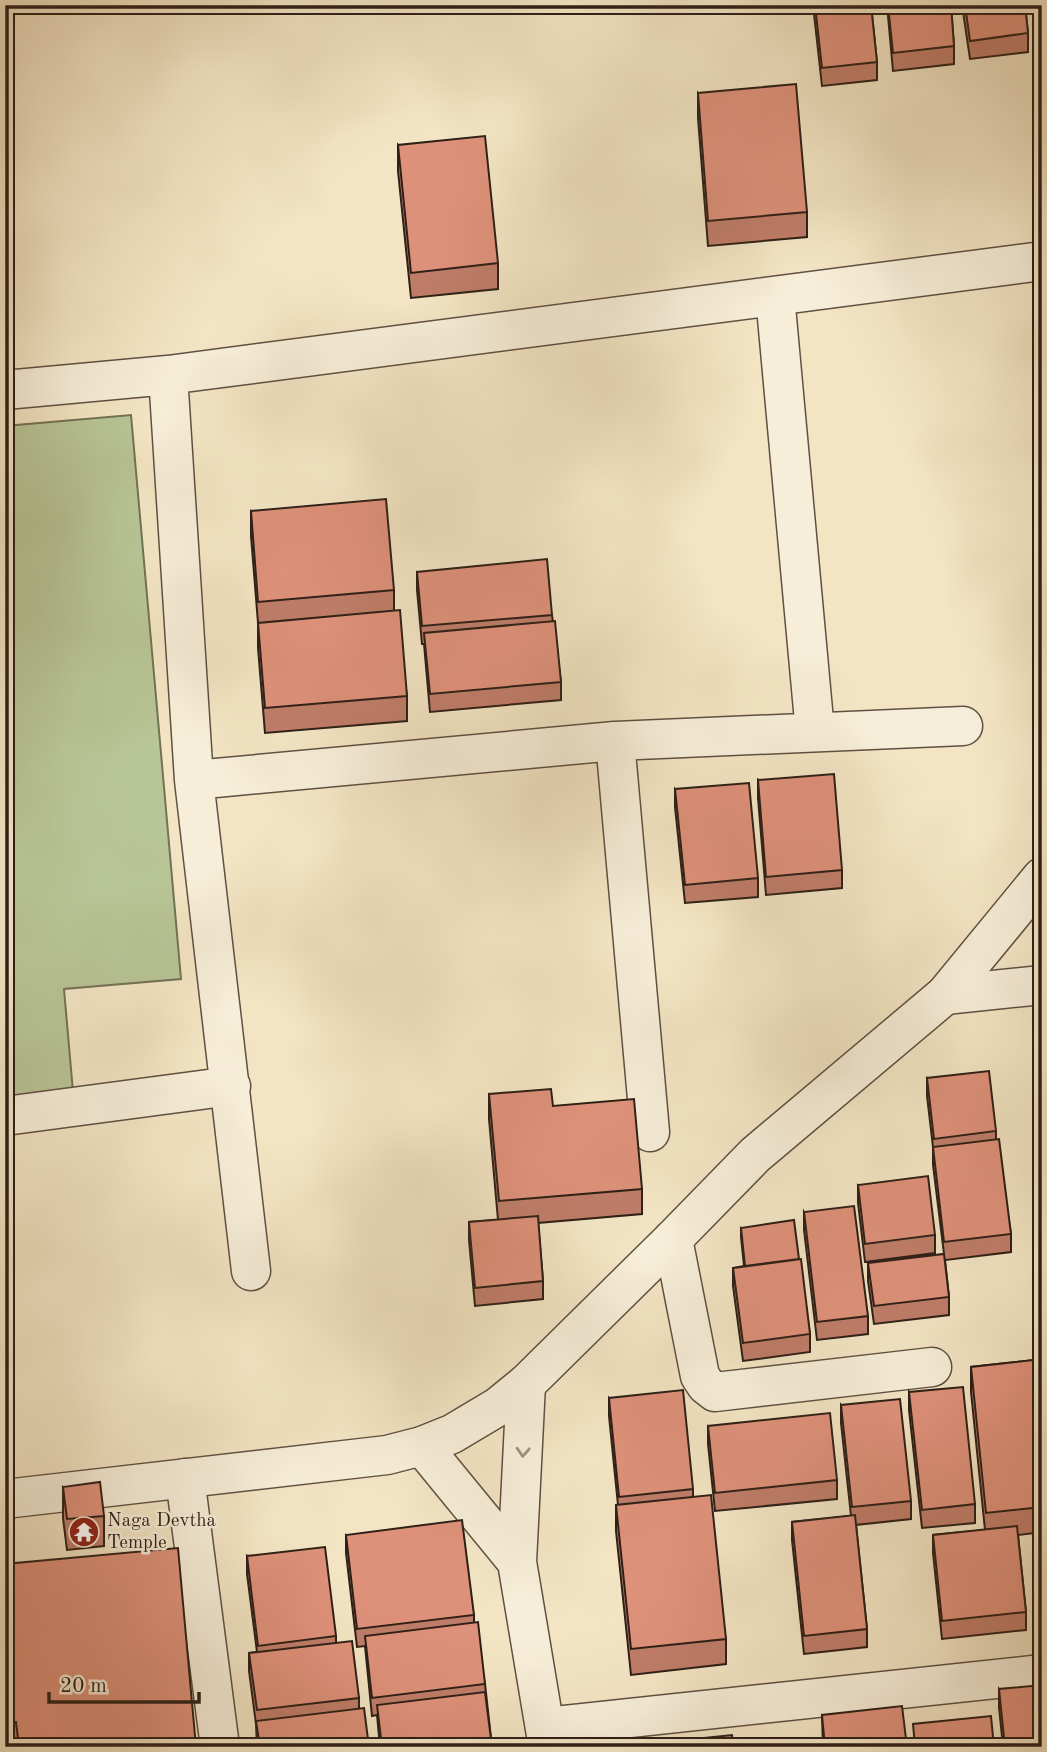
<svg xmlns="http://www.w3.org/2000/svg" width="1047" height="1752" font-family="'Old Standard TT',serif">
<rect width="100%" height="100%" fill="#f3e5c4"/>
<filter id="stains"><feTurbulence type="fractalNoise" baseFrequency=".00286" numOctaves="4"/><feColorMatrix values="0 0 0 0 .2 0 0 0 0 .09 0 0 0 0 .02 0 0 0 .5 -.17"/></filter>
<radialGradient id="worn" r=".72"><stop offset=".6" stop-color="#630" stop-opacity="0"/><stop offset="1" stop-color="#630" stop-opacity=".3"/></radialGradient>
<path fill="#b8c596" stroke="#737256" stroke-width="2" d="M 131,415 L 181,979 L 64,989 L 73,1092 L 5,1098 L 5,426 Z"/>
<g fill="none" stroke-linecap="round" stroke-linejoin="round">
<g stroke="#5f5042" stroke-width="41">
<path id="minor" d="M 775,296 L 815,732
M 168,375 L 194,780 L 251,1271
M 5,390 L 168,375 L 1042,261
M 615,741 L 650,1132
M 194,780 L 615,741 L 963,726
M 945,995 L 1042,985
M 5,1116 L 231,1086
M 673,1239 L 700,1376 L 706,1385 L 715,1392 L 932,1367
M 526,1384 L 517,1562 L 548,1747
M 422,1446 L 517,1562
M 185,1478 L 220,1747
M 546,1727 L 1042,1674"/>
</g>
<g stroke="#5f5042" stroke-width="41">
<path id="tertiary" d="M 5,1499 L 387,1455 L 422,1446 L 452,1434 L 499,1406 L 526,1384 L 673,1239 L 755,1155 L 945,995 L 1042,877"/>
</g>
<use href="#minor" stroke="#f7eed9" stroke-width="38"/>
<use href="#tertiary" stroke="#f7eed9" stroke-width="38"/>
</g>
<path fill="#bf7d69" stroke="#2e1f17" stroke-width="2" d="M 813,5 L 871,5 L 877,62 L 877,80 L 822,86 Z
M 887,5 L 951,5 L 954,46 L 954,64 L 893,71 Z
M 962,5 L 1025,5 L 1028,33 L 1028,52 L 970,59 Z
M 1038,5 L 1042,5 L 1042,30 Z
M 698,93 L 807,212 L 807,237 L 708,246 L 698,118 Z
M 398,145 L 498,263 L 498,289 L 411,298 L 398,171 Z
M 251,511 L 394,590 L 394,611 L 407,696 L 407,721 L 265,733 L 258,648 L 258,623 L 251,536 Z
M 417,572 L 552,615 L 561,682 L 561,700 L 430,712 L 424,644 L 422,644 L 417,590 Z
M 758,780 L 842,870 L 842,888 L 766,895 L 758,798 Z
M 675,789 L 758,878 L 758,897 L 685,903 L 675,807 Z
M 927,1078 L 996,1131 L 996,1139 L 1011,1234 L 1011,1252 L 945,1260 L 949,1297 L 949,1315 L 874,1324 L 868,1281 L 868,1263 L 944,1254 L 933,1165 L 933,1147 L 927,1096 Z
M 489,1094 L 553,1106 L 642,1189 L 642,1214 L 538,1223 L 543,1281 L 543,1299 L 475,1306 L 469,1240 L 469,1222 L 498,1220 L 489,1119 Z
M 858,1185 L 935,1235 L 935,1253 L 865,1262 L 858,1203 Z
M 804,1212 L 868,1316 L 868,1334 L 817,1340 L 804,1230 Z
M 741,1228 L 799,1259 L 810,1334 L 810,1352 L 743,1361 L 733,1286 L 733,1268 L 744,1266 L 741,1237 Z
M 1042,1359 L 1042,1532 L 1018,1535 L 1026,1612 L 1026,1630 L 942,1639 L 933,1553 L 933,1535 L 985,1530 L 971,1392 L 971,1367 Z
M 909,1392 L 975,1504 L 975,1523 L 922,1528 L 909,1410 Z
M 609,1398 L 693,1489 L 693,1497 L 726,1639 L 726,1664 L 631,1675 L 616,1531 L 616,1505 L 618,1505 L 609,1416 Z
M 841,1405 L 911,1501 L 911,1519 L 856,1525 L 867,1629 L 867,1647 L 804,1654 L 792,1540 L 792,1522 L 851,1516 L 841,1423 Z
M 708,1426 L 837,1480 L 837,1499 L 715,1511 L 708,1444 Z
M 63,1487 L 104,1516 L 104,1546 L 67,1550 L 63,1518 Z
M 346,1535 L 474,1615 L 474,1623 L 485,1684 L 492,1747 L 380,1747 L 377,1715 L 372,1716 L 365,1646 L 357,1647 L 346,1553 Z
M 247,1556 L 336,1636 L 336,1643 L 359,1698 L 359,1708 L 369,1747 L 257,1747 L 256,1724 L 249,1671 L 249,1653 L 257,1652 L 247,1574 Z
M 5,1564 L 196,1747 L 5,1747 Z
M 999,1689 L 1042,1747 L 1003,1747 L 999,1707 Z
M 822,1715 L 907,1747 L 823,1747 Z"/>
<path fill="#de917a" stroke="#2e1f17" stroke-width="2" d="M 815,5 L 871,5 L 877,62 L 822,68 Z
M 888,5 L 951,5 L 954,46 L 893,53 Z
M 965,5 L 1025,5 L 1028,33 L 970,41 Z
M 796,84 L 807,212 L 708,221 L 698,93 Z
M 485,136 L 498,263 L 411,273 L 398,145 Z
M 386,499 L 394,590 L 258,602 L 251,511 Z
M 547,559 L 552,615 L 422,626 L 417,572 Z
M 400,610 L 407,696 L 265,708 L 258,623 Z
M 555,621 L 561,682 L 430,694 L 424,633 Z
M 834,774 L 842,870 L 766,877 L 758,780 Z
M 749,783 L 758,878 L 685,885 L 675,789 Z
M 989,1071 L 996,1131 L 934,1139 L 927,1078 Z
M 551,1089 L 553,1106 L 634,1099 L 642,1189 L 499,1201 L 489,1094 Z
M 999,1139 L 1011,1234 L 944,1242 L 933,1147 Z
M 928,1176 L 935,1235 L 865,1244 L 858,1185 Z
M 854,1206 L 868,1316 L 817,1322 L 804,1212 Z
M 538,1216 L 543,1281 L 475,1288 L 469,1222 Z
M 794,1220 L 799,1259 L 745,1266 L 741,1228 Z
M 944,1254 L 949,1297 L 874,1306 L 868,1263 Z
M 801,1259 L 810,1334 L 743,1343 L 733,1268 Z
M 1042,1359 L 1042,1507 L 986,1513 L 971,1367 Z
M 963,1387 L 975,1504 L 922,1510 L 909,1392 Z
M 683,1390 L 693,1489 L 619,1497 L 609,1398 Z
M 900,1399 L 911,1501 L 852,1507 L 841,1405 Z
M 830,1413 L 837,1480 L 715,1493 L 708,1426 Z
M 100,1482 L 104,1516 L 67,1519 L 63,1487 Z
M 711,1495 L 726,1639 L 631,1649 L 616,1505 Z
M 855,1515 L 867,1629 L 804,1636 L 792,1522 Z
M 462,1520 L 474,1615 L 357,1629 L 346,1535 Z
M 1017,1526 L 1026,1612 L 942,1621 L 933,1535 Z
M 325,1547 L 336,1636 L 258,1646 L 247,1556 Z
M 178,1548 L 196,1747 L 19,1747 L 16,1722 L 5,1723 L 5,1564 Z
M 478,1622 L 485,1684 L 372,1698 L 365,1636 Z
M 352,1641 L 359,1698 L 257,1710 L 249,1653 Z
M 1042,1685 L 1042,1747 L 1005,1747 L 999,1689 Z
M 485,1692 L 492,1747 L 382,1747 L 377,1705 Z
M 902,1706 L 907,1747 L 825,1747 L 822,1715 Z
M 364,1708 L 369,1747 L 260,1747 L 256,1721 Z
M 991,1716 L 994,1747 L 915,1747 L 913,1724 Z
M 732,1735 L 733,1747 L 667,1747 L 666,1742 Z
M 658,1738 L 659,1747 L 594,1747 L 594,1745 Z"/>
<defs><path id="oneway-chevron" d="M-2-3.5L2.5 0L-2 3.5" fill="none" stroke-width="1.6" stroke-linecap="round" stroke-linejoin="round" transform="scale(1.75)"/></defs>
<use stroke="#9d9182" href="#oneway-chevron" transform="translate(523 1452) rotate(93)"/>
<defs>
<g id="temple-disc" transform="scale(1.575)"><circle r="9.5" fill="#8f2418" stroke="#f7eed9"/><path d="M0-6L5-2H3V0L6.5 2.5H4V6H1.5V3h-3V6H-4V2.5H-6.5L-3 0V-2H-5Z" fill="#fff"/></g>
</defs>
<g fill-rule="evenodd">
<use href="#temple-disc" x="84" y="1532"/>
</g>
<g text-anchor="middle" dominant-baseline="central" stroke-width="5" stroke-linejoin="round" paint-order="stroke">
<g font-size="19" fill="#2e1f17" stroke="#f7eed9" text-anchor="start">
<text x="107" y="1521">Naga Devtha<tspan x="107" dy="22">Temple</tspan></text>
</g>
</g>
<rect width="1047" height="1752" fill="none" stroke="#f3e5c4" stroke-width="28"/>
<rect x="7" y="7" width="1033" height="1738" fill="none" stroke="#2e1f17" stroke-width="3.5"/>
<rect x="14" y="14" width="1019" height="1724" fill="none" stroke="#2e1f17" stroke-width="2"/>
<path d="M49 1692v10h150v-10" fill="none" stroke="#2e1f17" stroke-width="3.5"/>
<text x="60" y="1692" font-size="21" fill="#2e1f17" stroke="#f7eed9" stroke-width="5" paint-order="stroke">20 m</text>
<rect width="100%" height="100%" filter="url(#stains)"/>
<rect width="100%" height="100%" fill="url(#worn)"/>
</svg>
